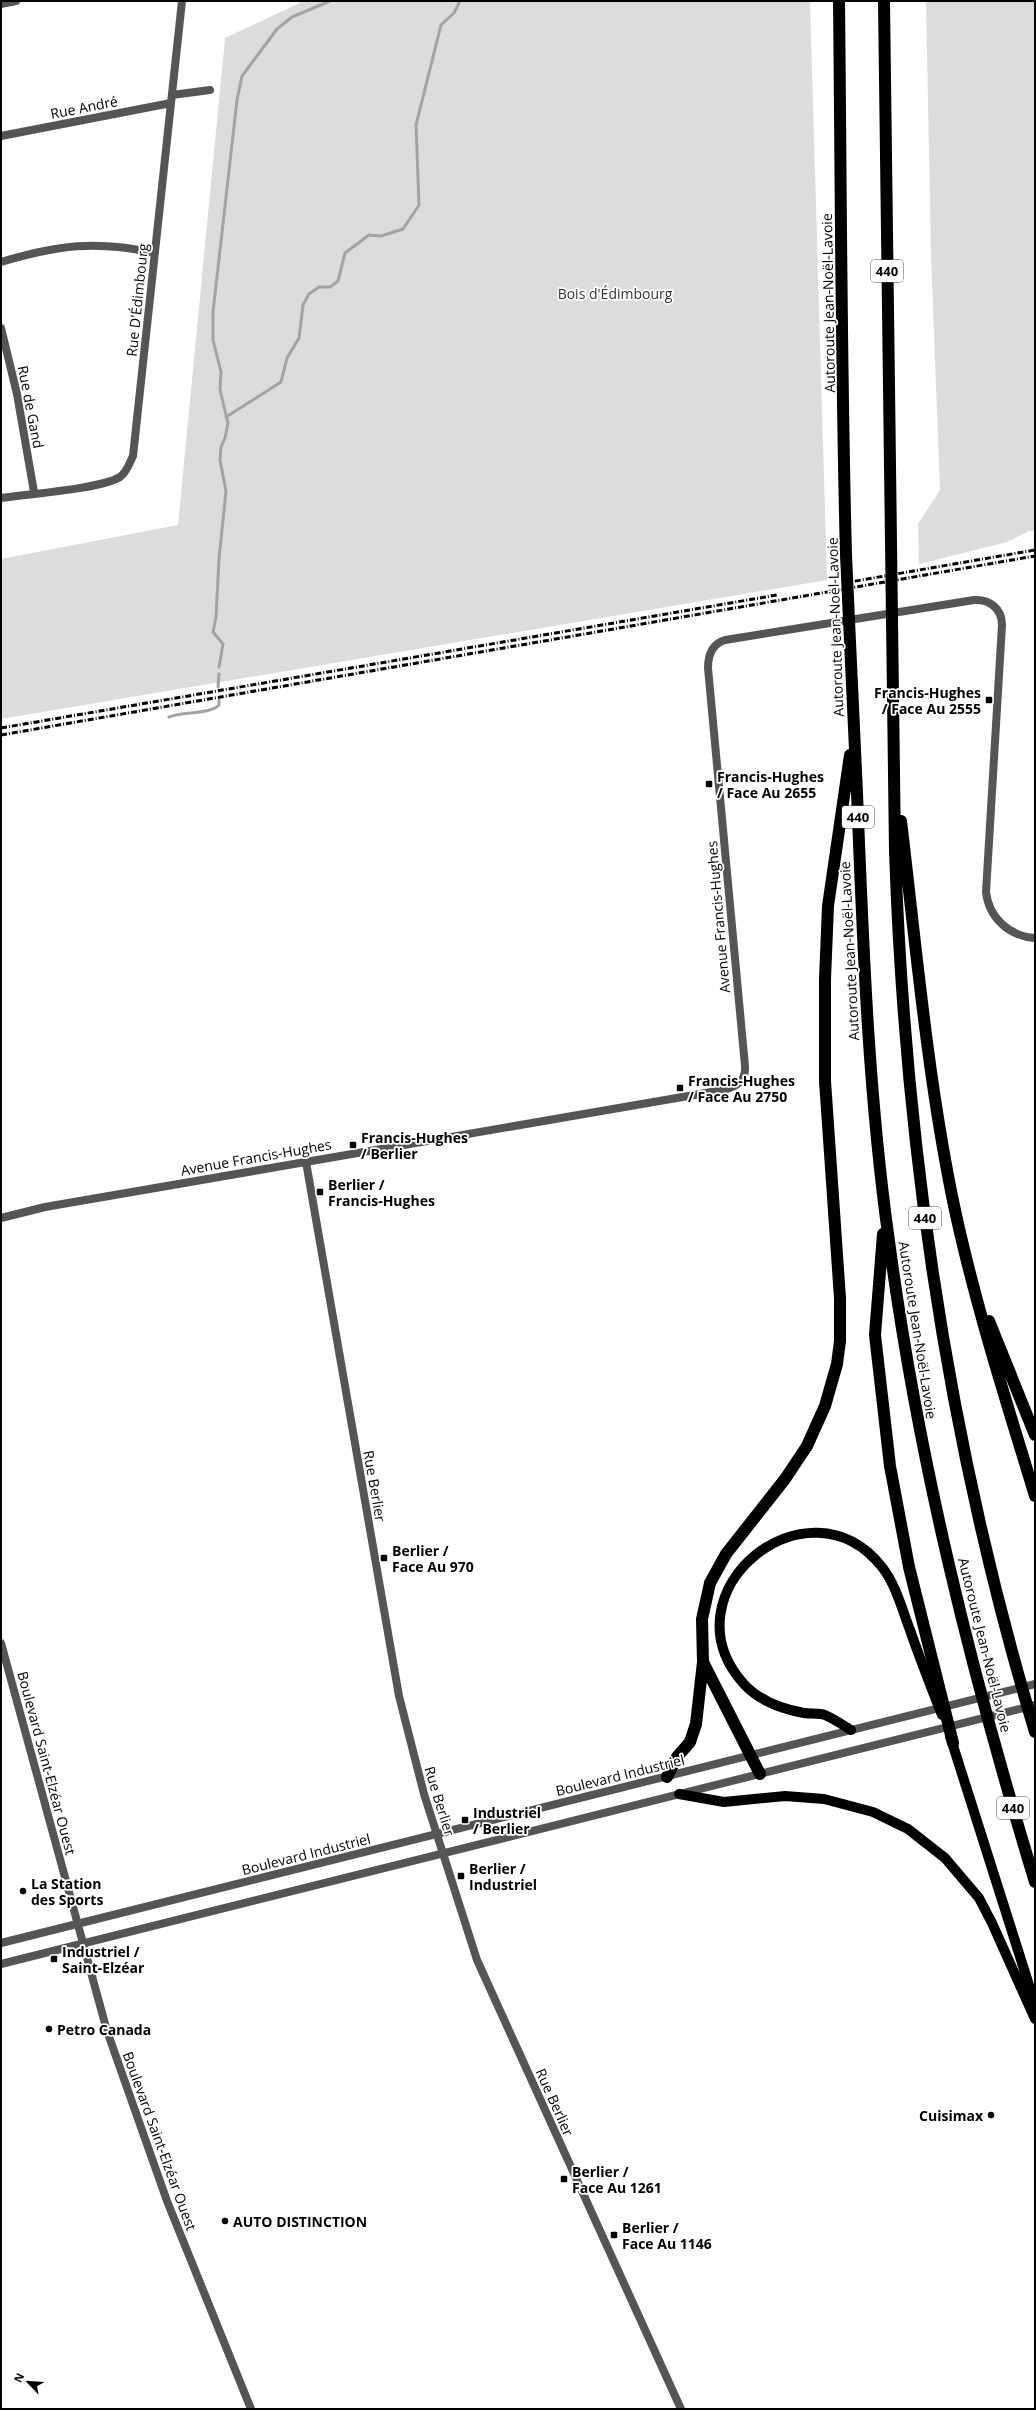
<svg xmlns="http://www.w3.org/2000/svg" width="1036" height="2410" font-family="'Open Sans',sans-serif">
<rect width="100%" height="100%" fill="#fff"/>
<path fill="#dcdcdc" d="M 304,1 L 810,1 L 827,580 L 1,719 L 1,559 L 178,525 L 225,38 Z
M 926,1 L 1035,1 L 1035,531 L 1029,531 L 1007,542 L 919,564 L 918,524 L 940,490 L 931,256 Z"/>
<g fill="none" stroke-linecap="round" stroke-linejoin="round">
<path stroke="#a3a3a3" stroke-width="3" d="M 226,417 L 281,382 L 287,358 L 299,338 L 303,305 L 309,294 L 319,287 L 330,287 L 338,281 L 345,253 L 369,235 L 381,236 L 403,229 L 419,205 L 416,125 L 441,25 L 454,13 L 460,1
M 219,667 L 223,644 L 213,632 L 216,617 L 219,559 L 226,491 L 220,460 L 221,447 L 225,438 L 228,423 L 220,390 L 221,372 L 213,340 L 213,312 L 237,100 L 242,76 L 277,29 L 292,17 L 330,1
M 218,687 L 219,674
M 169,717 C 183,711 209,715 219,705 L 219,700"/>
<path stroke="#555" stroke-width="8" d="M 1,4 L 16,1
M 172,95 L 210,90
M 1,136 L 171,103
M 1,262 C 58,245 96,240 155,253
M 1,328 L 17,394 L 34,492
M 1,498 C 27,494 101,489 120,477 C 127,472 129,464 133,456 L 182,1
M 306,1162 L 399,1696 L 424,1794 L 477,1960 L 681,2409
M 1,1218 L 45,1207 L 723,1090 C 737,1087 746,1081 745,1066 L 708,668 C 708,655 712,644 725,640 L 974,600 C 990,599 1002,609 1002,625 L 986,892 C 989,918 1009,936 1035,938"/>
<path stroke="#555" stroke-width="8" d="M 1,1643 L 107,2031 L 167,2201 L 251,2409
M 1,1943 L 1035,1684
M 1,1964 L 1035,1705"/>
<path stroke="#000" stroke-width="10" d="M 851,1730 C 843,1725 834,1719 825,1715 C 819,1713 810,1714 804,1713 C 781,1709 759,1701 743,1683 C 663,1592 808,1473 882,1567 C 896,1585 902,1609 910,1630 C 920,1659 931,1687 942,1715
M 950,1736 L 1035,2004
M 679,1794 L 724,1802 L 785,1796 L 824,1799 L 873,1812 L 908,1829 L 945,1858 L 979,1898 L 992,1923 L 1035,2019"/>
<path stroke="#000" stroke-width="12" d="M 839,1 C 841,185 841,370 846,555 C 849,634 854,714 857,793 C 863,943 868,1092 889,1241 C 918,1459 971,1672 1035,1882
M 884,1 L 895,851 C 905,1149 949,1446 1035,1732
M 901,821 C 916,946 927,1072 952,1196 C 973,1298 1005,1397 1035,1496
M 883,1234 L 875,1335 L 890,1466 L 909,1567 L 953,1743
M 989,1321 L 1035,1435
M 703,1662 L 760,1774
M 667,1777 L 677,1757 L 690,1742 L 696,1724 L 703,1662 L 702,1619 L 710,1583 L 726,1554 L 785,1479 L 807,1446 L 825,1406 L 837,1364 L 840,1341 L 840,1298 L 825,1081 L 825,979 L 828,906 L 850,755"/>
<path stroke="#000" stroke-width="3" stroke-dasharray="6 2 1 2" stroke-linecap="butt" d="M 844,583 L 1035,550
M 1,728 L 777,595
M 1,735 L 1035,556"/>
</g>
<g fill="#000" stroke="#fff" stroke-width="1.5">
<rect x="985" y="696" width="8" height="8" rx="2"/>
<rect x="705" y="780" width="8" height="8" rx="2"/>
<rect x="676" y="1084" width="8" height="8" rx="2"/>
<rect x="349" y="1141" width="8" height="8" rx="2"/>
<rect x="316" y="1188" width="8" height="8" rx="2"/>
<rect x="380" y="1554" width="8" height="8" rx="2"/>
<rect x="461" y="1816" width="8" height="8" rx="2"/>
<rect x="457" y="1872" width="8" height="8" rx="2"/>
<circle cx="23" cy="1891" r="4"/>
<rect x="50" y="1955" width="8" height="8" rx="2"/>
<circle cx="49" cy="2029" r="4"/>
<circle cx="991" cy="2115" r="4"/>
<rect x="560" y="2175" width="8" height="8" rx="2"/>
<circle cx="225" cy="2221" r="4"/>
<rect x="610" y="2231" width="8" height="8" rx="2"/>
</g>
<g text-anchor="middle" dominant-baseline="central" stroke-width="3.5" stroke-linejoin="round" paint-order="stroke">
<g fill="#fff" stroke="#4c4c4c" stroke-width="1">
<rect x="871" y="260" width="32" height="22" rx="3"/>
<rect x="842" y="806" width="32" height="22" rx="3"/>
<rect x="909" y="1207" width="32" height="22" rx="3"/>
<rect x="997" y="1797" width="32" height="22" rx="3"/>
</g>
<g font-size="13" font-weight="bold" fill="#000">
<text x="887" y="271">440</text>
<text x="858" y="817">440</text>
<text x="925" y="1218">440</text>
<text x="1013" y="1808">440</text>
</g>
<g font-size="14" fill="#000" stroke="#fff">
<text transform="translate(84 107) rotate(-11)">Rue André</text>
<text transform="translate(137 300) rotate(-84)">Rue D'Édimbourg</text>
<text transform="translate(828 303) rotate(-91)">Autoroute Jean-Noël-Lavoie</text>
<text transform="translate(31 407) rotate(79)">Rue de Gand</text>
<text transform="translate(835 627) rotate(-92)">Autoroute Jean-Noël-Lavoie</text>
<text transform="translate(718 917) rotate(-95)">Avenue Francis-Hughes</text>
<text transform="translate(849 951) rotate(-93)">Autoroute Jean-Noël-Lavoie</text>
<text transform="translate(256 1157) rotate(-10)">Avenue Francis-Hughes</text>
<text transform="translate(918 1330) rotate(81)">Autoroute Jean-Noël-Lavoie</text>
<text transform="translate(375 1486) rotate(80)">Rue Berlier</text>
<text transform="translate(985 1645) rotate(76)">Autoroute Jean-Noël-Lavoie</text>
<text transform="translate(47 1763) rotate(75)">Boulevard Saint-Elzéar Ouest</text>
<text transform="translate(620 1775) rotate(-14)">Boulevard Industriel</text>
<text transform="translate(440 1801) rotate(73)">Rue Berlier</text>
<text transform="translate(306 1854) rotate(-14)">Boulevard Industriel</text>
<text transform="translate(555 2102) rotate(66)">Rue Berlier</text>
<text transform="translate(160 2141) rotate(70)">Boulevard Saint-Elzéar Ouest</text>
</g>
<g font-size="14" fill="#333" stroke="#fff">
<text x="615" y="293">Bois d'Édimbourg</text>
</g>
<g font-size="14" font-weight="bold" fill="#000" stroke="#fff" text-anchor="start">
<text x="981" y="692" text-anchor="end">Francis-Hughes<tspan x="981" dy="16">/ Face Au 2555</tspan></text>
<text x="717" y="776">Francis-Hughes<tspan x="717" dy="16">/ Face Au 2655</tspan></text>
<text x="688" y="1080">Francis-Hughes<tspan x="688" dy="16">/ Face Au 2750</tspan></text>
<text x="361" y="1137">Francis-Hughes<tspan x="361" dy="16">/ Berlier</tspan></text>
<text x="328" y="1184">Berlier /<tspan x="328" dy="16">Francis-Hughes</tspan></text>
<text x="392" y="1550">Berlier /<tspan x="392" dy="16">Face Au 970</tspan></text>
<text x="473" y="1812">Industriel<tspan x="473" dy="16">/ Berlier</tspan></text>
<text x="469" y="1868">Berlier /<tspan x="469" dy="16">Industriel</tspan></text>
<text x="31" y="1883">La Station<tspan x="31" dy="16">des Sports</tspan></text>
<text x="62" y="1951">Industriel /<tspan x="62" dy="16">Saint-Elzéar</tspan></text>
<text x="57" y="2029">Petro Canada</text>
<text x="983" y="2115" text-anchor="end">Cuisimax</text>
<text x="572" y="2171">Berlier /<tspan x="572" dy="16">Face Au 1261</tspan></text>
<text x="233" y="2221">AUTO DISTINCTION</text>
<text x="622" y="2227">Berlier /<tspan x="622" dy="16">Face Au 1146</tspan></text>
</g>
</g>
<rect width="1036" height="2410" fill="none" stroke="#000000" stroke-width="4"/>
<g transform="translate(28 2382) rotate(295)" stroke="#ffffff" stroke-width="3" paint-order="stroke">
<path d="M0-3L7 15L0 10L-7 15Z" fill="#000000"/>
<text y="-6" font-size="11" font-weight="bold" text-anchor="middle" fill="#000000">N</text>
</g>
</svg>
